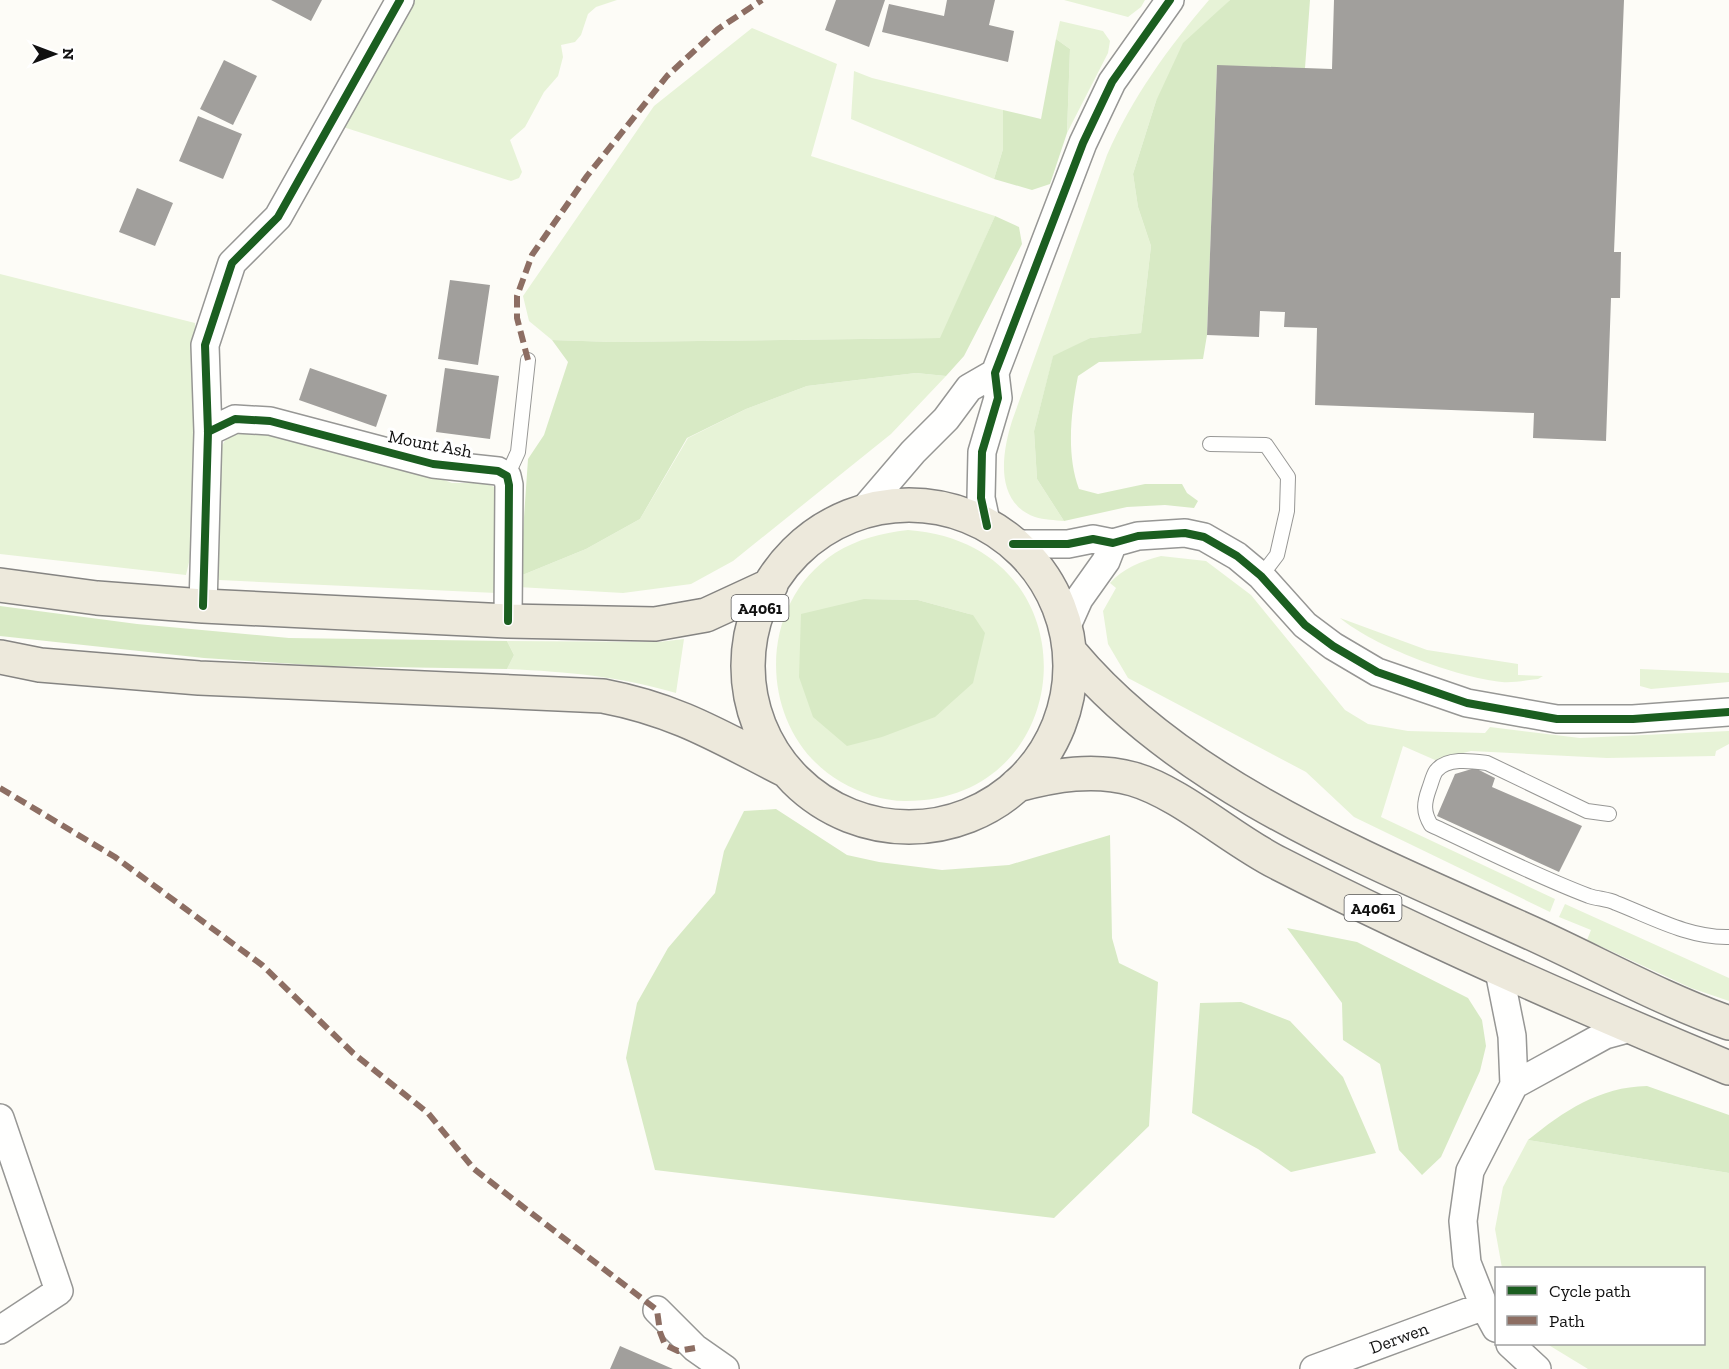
<svg xmlns="http://www.w3.org/2000/svg" width="1729" height="1369" font-family="'Zilla Slab',serif">
<rect width="100%" height="100%" fill="#fdfcf7"/>
<path fill="#e7f3d7" fill-rule="evenodd" d="M 407,0 L 617,0 L 596,7 L 588,14 L 581,35 L 575,42 L 561,45 L 563,57 L 558,76 L 544,92 L 525,127 L 510,140 L 522,172 L 519,178 L 511,181 L 337,125 Z
M 1064,0 L 1145,0 L 1141,7 L 1128,17 Z
M 1209,0 L 1230,0 L 1218,12 L 1156,101 L 1133,174 L 1138,207 L 1151,246 L 1141,333 L 1090,338 L 1053,357 L 1034,431 L 1037,479 L 1064,521 C 1055,520 1044,520 1035,517 C 994,502 1002,453 1012,421 L 1107,155 C 1132,98 1168,48 1209,0 Z
M 1060,21 L 1103,31 L 1110,41 L 1108,53 L 1067,133 L 1070,49 L 1056,39 Z
M 752,28 L 837,64 L 811,156 L 995,216 L 941,338 L 613,342 L 552,340 L 529,321 L 523,296 L 654,106 Z
M 854,71 L 872,78 L 1003,110 L 1003,149 L 994,179 L 851,119 Z
M 0,274 L 195,323 L 193,545 L 186,575 L 0,554 Z
M 916,373 L 946,376 L 891,434 L 733,561 L 691,584 L 623,593 L 518,587 L 520,576 L 586,549 L 640,519 L 688,438 L 746,409 L 807,386 Z
M 260,429 L 389,459 L 452,483 L 486,483 L 496,488 L 496,593 L 219,580 L 216,562 L 215,457 L 226,439 L 240,432 Z
M 908,530 C 1097,544 1082,802 905,801 C 883,801 860,793 841,782 C 758,734 753,606 835,553 C 858,539 881,533 908,530 ZM 864,599 L 918,600 L 973,615 Z
M 1161,556 L 1206,561 L 1251,595 L 1345,710 L 1368,724 L 1408,731 L 1485,733 L 1490,727 L 1580,738 L 1729,731 L 1729,744 L 1716,751 L 1715,756 L 1607,758 L 1471,751 L 1435,760 L 1403,746 L 1381,817 L 1555,899 L 1550,912 L 1354,817 L 1306,772 L 1128,678 L 1108,644 L 1103,611 L 1116,588 L 1110,583 C 1123,568 1142,561 1161,556 Z
M 1340,618 L 1427,650 L 1518,664 L 1518,675 L 1543,676 L 1538,679 C 1527,680 1513,683 1502,682 C 1456,677 1375,647 1340,618 Z
M 684,639 L 676,693 C 617,676 569,672 507,669 L 514,655 L 507,641 L 659,642 Z
M 1640,669 L 1729,673 L 1729,682 L 1651,689 L 1640,686 Z
M 1565,904 L 1729,978 L 1729,1001 L 1691,988 L 1587,940 L 1591,930 L 1559,917 Z
M 1528,1140 L 1729,1173 L 1729,1369 L 1588,1369 L 1547,1344 L 1704,1344 L 1704,1268 L 1502,1268 L 1495,1229 L 1503,1187 Z"/>
<path fill="#d8eac5" d="M 1230,0 L 1310,0 L 1305,68 L 1217,66 L 1207,335 L 1203,359 L 1099,362 L 1078,376 C 1071,412 1066,454 1079,489 L 1098,494 L 1145,484 L 1182,484 L 1187,493 L 1198,501 L 1194,508 L 1165,505 L 1127,507 L 1064,521 L 1037,479 L 1034,431 L 1053,356 L 1090,338 L 1141,333 L 1151,246 L 1138,207 L 1133,174 L 1156,101 L 1183,43 Z
M 1056,39 L 1070,49 L 1067,133 L 1050,184 L 1032,190 L 994,179 L 1003,149 L 1003,110 L 1041,119 Z
M 995,216 L 1019,227 L 1022,244 L 964,356 L 946,376 L 916,373 L 807,386 L 746,409 L 687,438 L 640,519 L 586,549 L 520,576 L 528,459 L 544,435 L 568,362 L 552,340 L 613,342 L 940,338 Z
M 864,599 L 918,600 L 973,615 L 985,633 L 973,683 L 935,717 L 882,737 L 847,746 L 813,717 L 799,677 L 801,614 Z
M 0,606 L 137,624 L 289,638 L 507,641 L 514,655 L 507,669 L 326,666 L 204,658 L 0,636 Z
M 776,809 L 847,855 L 879,862 L 942,870 L 1009,865 L 1110,835 L 1112,938 L 1119,963 L 1158,982 L 1149,1126 L 1054,1218 L 655,1170 L 626,1058 L 637,1003 L 668,948 L 715,893 L 724,851 L 744,811 Z
M 1287,928 L 1357,942 L 1468,998 L 1482,1020 L 1486,1046 L 1480,1071 L 1441,1157 L 1422,1175 L 1399,1150 L 1380,1064 L 1343,1040 L 1342,1003 Z
M 1241,1002 L 1290,1021 L 1343,1077 L 1376,1153 L 1291,1172 L 1258,1149 L 1192,1113 L 1200,1003 Z
M 1647,1086 L 1729,1115 L 1729,1173 L 1528,1140 C 1564,1111 1599,1087 1647,1086 Z"/>
<path fill="#a19f9c" d="M 271,0 L 322,0 L 311,21 Z
M 836,0 L 885,0 L 869,47 L 825,30 Z
M 947,0 L 995,0 L 989,25 L 1014,31 L 1008,62 L 882,32 L 889,4 L 944,16 Z
M 1334,0 L 1624,0 L 1614,252 L 1621,252 L 1620,298 L 1611,298 L 1606,441 L 1533,438 L 1534,413 L 1315,405 L 1317,328 L 1284,327 L 1285,312 L 1260,311 L 1259,337 L 1207,335 L 1217,65 L 1332,69 Z
M 224,60 L 257,76 L 233,125 L 200,109 Z
M 198,116 L 242,134 L 223,179 L 179,161 Z
M 137,188 L 173,203 L 155,246 L 119,232 Z
M 450,280 L 490,285 L 478,365 L 438,359 Z
M 310,368 L 387,395 L 376,427 L 299,400 Z
M 445,368 L 499,376 L 490,439 L 436,432 Z
M 1475,768 L 1495,778 L 1492,787 L 1582,826 L 1559,872 L 1437,816 L 1455,774 Z
M 620,1346 L 673,1369 L 610,1369 Z"/>
<g fill="none" stroke-linecap="round" stroke-linejoin="round">
<g stroke="#979795" stroke-width="16">
<path id="lane" d="M 1210,444 L 1266,445 L 1288,477 L 1287,511 L 1277,555 L 1261,576
M 507,476 L 518,452 L 528,360
M 1609,814 L 1587,811 L 1487,763 C 1472,761 1447,757 1436,771 C 1433,775 1431,784 1429,789 C 1424,803 1423,812 1431,825 C 1483,849 1536,876 1589,896 C 1598,899 1608,899 1616,903 C 1652,917 1689,938 1729,937"/>
</g>
<g stroke="#979795" stroke-width="30">
<path id="street" d="M 208,432 L 235,419 L 270,421 L 433,464 L 498,471 L 507,476 L 509,485 L 508,621
M 860,514 L 913,452 L 946,419 L 969,388 L 995,373
M 987,526 L 981,498 L 982,452 L 998,398 L 995,373 L 1083,143 L 1112,82 L 1170,0
M 1013,544 L 1068,544 L 1093,539 L 1113,543 L 1138,536 L 1185,533 L 1204,537 L 1237,556 L 1261,576 L 1305,625 L 1333,646 L 1377,672 L 1467,703 L 1557,719 L 1633,719 L 1729,712
M 203,606 L 208,432 L 205,345 L 232,263 L 278,217 L 400,0
M 1066,628 L 1079,599 L 1106,561 L 1113,543
M 1514,1085 L 1605,1035 L 1631,1028
M 0,1118 L 59,1291 L 0,1330
M 657,1310 L 695,1348 L 725,1369
M 1496,1328 L 1484,1306 L 1467,1263 L 1463,1221 L 1470,1171 L 1514,1085 L 1512,1036 L 1498,966
M 1510,1344 L 1537,1369
M 1314,1369 L 1484,1306"/>
</g>
<g stroke="#858482" stroke-width="36">
<path id="primary" d="M748 666a161 161 0 1 1 322 0a161 161 0 1 1-322 0Z
M 0,585 L 97,598 L 203,606 L 508,621 L 655,624 L 706,615 L 771,585
M 1071,653 C 1185,789 1373,861 1531,933 C 1597,963 1661,999 1729,1023
M 0,657 L 40,665 L 199,678 L 603,696 C 677,710 720,737 785,770
M 1017,785 C 1055,775 1094,768 1133,779 C 1181,793 1232,840 1278,863 C 1425,938 1577,1005 1729,1068"/>
</g>
<use href="#lane" stroke="#fffffe" stroke-width="14"/>
<use href="#street" stroke="#fffffe" stroke-width="27"/>
<use href="#primary" stroke="#ede9dc" stroke-width="33"/>
<path stroke="#8d6e63" stroke-width="6" stroke-dasharray="12 6" stroke-linecap="butt" d="M 528,360 L 517,318 L 517,296 L 532,255 L 587,176 L 667,76 L 718,29 L 762,0
M 0,788 L 115,857 L 262,965 L 353,1053 L 428,1113 L 474,1169 L 657,1310 L 660,1332 L 665,1345 L 678,1351 L 695,1348"/>
<g stroke="#fff" stroke-width="11">
<path id="cycleway" d="M 208,432 L 235,419 L 270,421 L 433,464 L 498,471 L 507,476 L 509,485 L 508,621
M 987,526 L 981,498 L 982,452 L 998,398 L 995,373 L 1083,143 L 1112,82 L 1170,0
M 1013,544 L 1068,544 L 1093,539 L 1113,543 L 1138,536 L 1185,533 L 1204,537 L 1237,556 L 1261,576 L 1305,625 L 1333,646 L 1377,672 L 1467,703 L 1557,719 L 1633,719 L 1729,712
M 203,606 L 208,432 L 205,345 L 232,263 L 278,217 L 400,0"/>
</g>
<use href="#cycleway" stroke="#1b5e20" stroke-width="8"/>
</g>
<g text-anchor="middle" dominant-baseline="central" stroke-width="6" stroke-linejoin="round" paint-order="stroke">
<g fill="#fff" stroke="#585858" stroke-width="1.5">
<rect x="731.5" y="595" width="57" height="26" rx="4.5"/>
<rect x="1344.5" y="895" width="57" height="26" rx="4.5"/>
</g>
<g font-size="16" font-weight="bold" fill="#111">
<text x="760" y="608">A4061</text>
<text x="1373" y="908">A4061</text>
</g>
<g font-size="18" fill="#111" stroke="#fff">
<text transform="translate(430 444) rotate(11)">Mount Ash</text>
<text transform="translate(1399 1338) rotate(-20)">Derwen</text>
</g>
</g>
<rect x="1495" y="1267" width="210" height="78" fill="#ffffff" stroke="#a0a0a0" stroke-width="1.5"/>
<rect x="1507" y="1286" width="30" height="9" fill="#1b5e20" stroke="#a0a0a0" stroke-width="1.5"/>
<text x="1549" y="1297" font-size="18" fill="#111111">Cycle path</text>
<rect x="1507" y="1316" width="30" height="9" fill="#8d6e63" stroke="#a0a0a0" stroke-width="1.5"/>
<text x="1549" y="1327" font-size="18" fill="#111111">Path</text>
<g transform="translate(54 54) rotate(90)" stroke="#ffffff" stroke-width="4.5" paint-order="stroke">
<path d="M0-4.5L10 22L0 15L-10 22Z" fill="#111111"/>
<text y="-9" font-size="16" font-weight="bold" text-anchor="middle" fill="#111111">N</text>
</g>
</svg>
